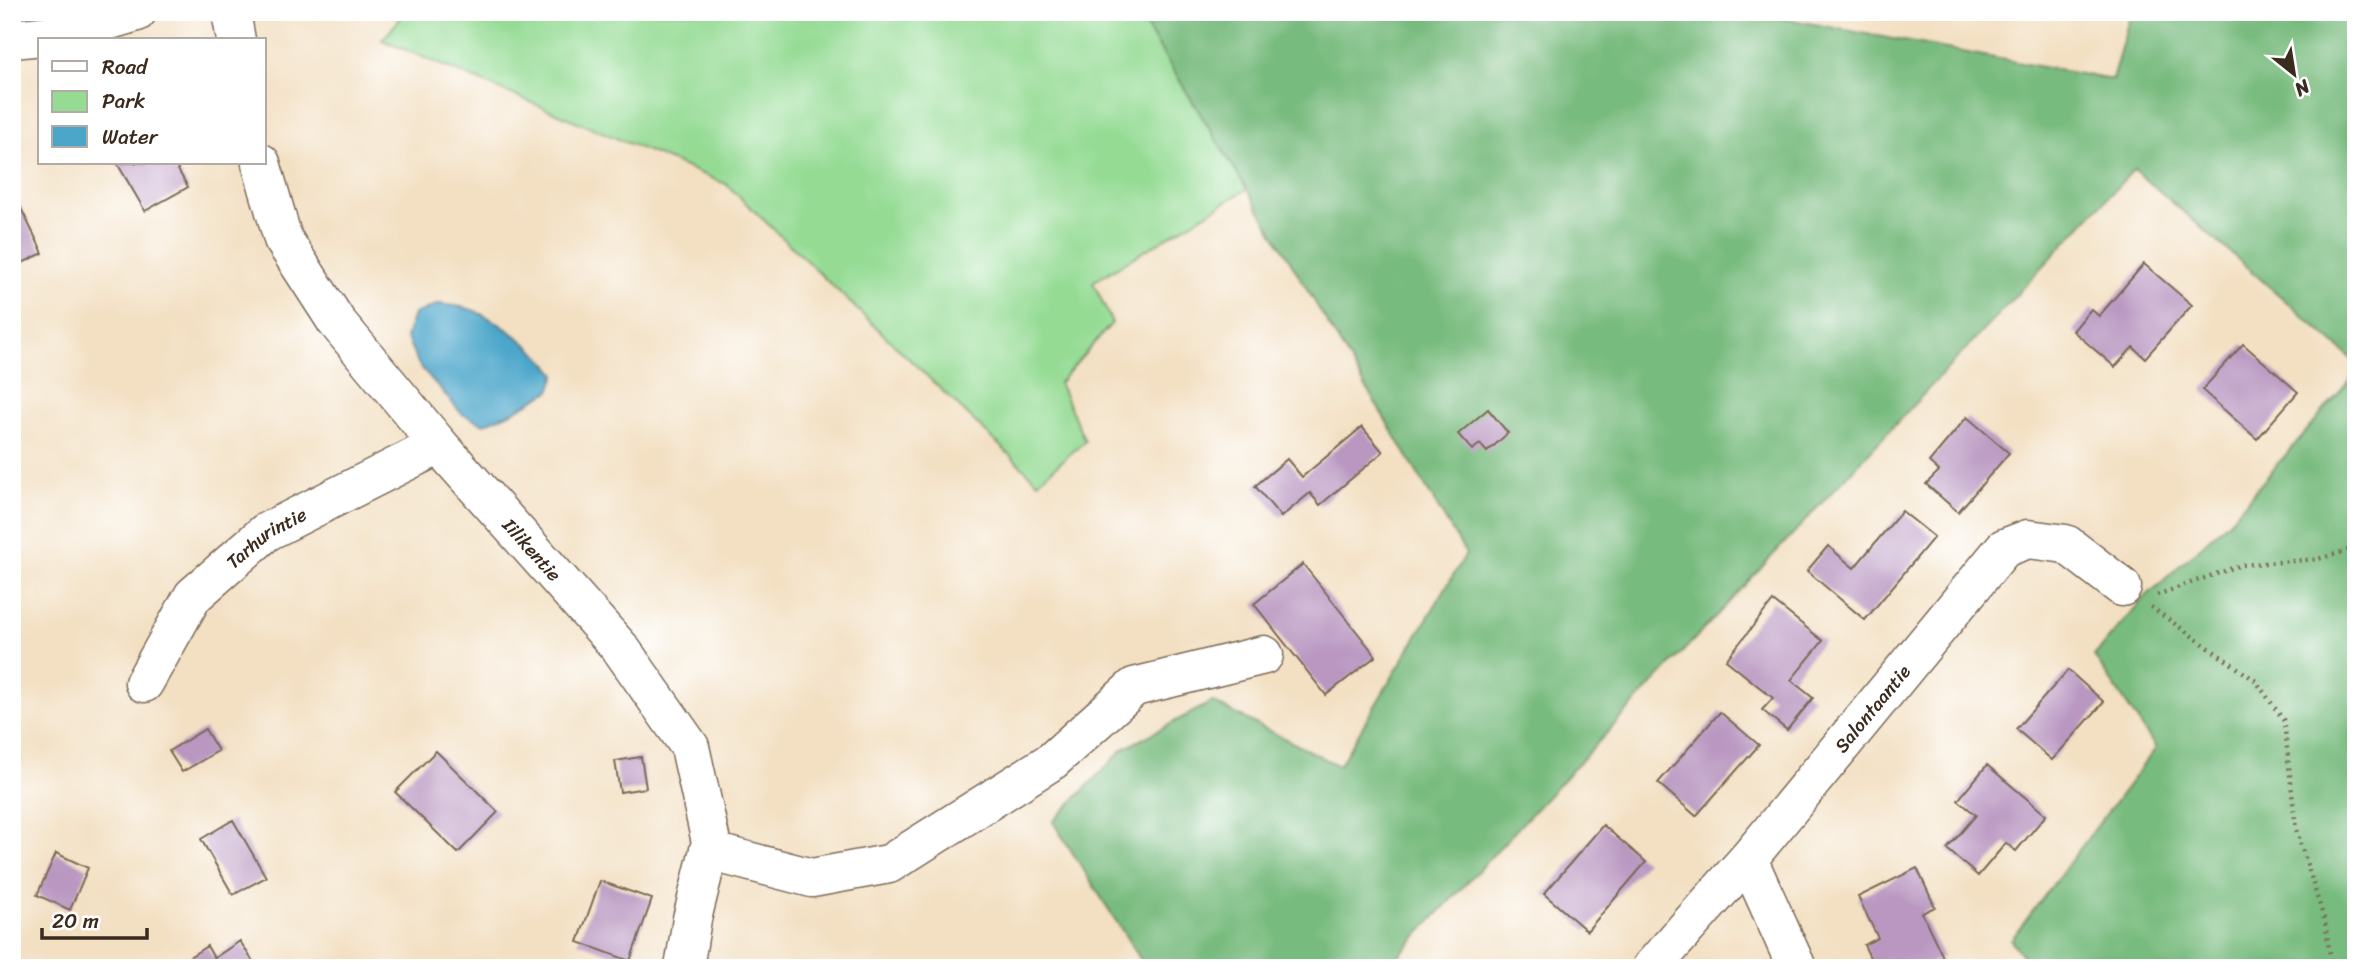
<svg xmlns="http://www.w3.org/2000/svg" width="2368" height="980" font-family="Sriracha,sans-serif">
<rect width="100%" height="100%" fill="#fff"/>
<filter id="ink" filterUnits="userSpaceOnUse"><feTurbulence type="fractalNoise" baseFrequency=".0143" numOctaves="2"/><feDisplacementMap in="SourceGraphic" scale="14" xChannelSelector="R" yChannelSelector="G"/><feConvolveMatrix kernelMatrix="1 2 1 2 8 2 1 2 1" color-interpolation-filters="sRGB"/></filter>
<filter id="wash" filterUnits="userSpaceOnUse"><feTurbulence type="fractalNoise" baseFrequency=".00686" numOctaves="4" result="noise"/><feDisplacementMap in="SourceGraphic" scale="28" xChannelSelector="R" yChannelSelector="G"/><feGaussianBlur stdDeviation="1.57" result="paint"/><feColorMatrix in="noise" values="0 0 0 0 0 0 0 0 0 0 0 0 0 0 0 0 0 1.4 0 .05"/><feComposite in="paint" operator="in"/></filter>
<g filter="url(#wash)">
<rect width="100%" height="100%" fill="#f3e0c3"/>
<path fill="#95db94" stroke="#688259" stroke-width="2" d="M 406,12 L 1169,12 L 1146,26 L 1247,189 L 1093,282 L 1112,323 L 1059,383 L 1085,441 L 1038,482 L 726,184 L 382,40 Z"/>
<path fill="#78bb7e" stroke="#5a724e" stroke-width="2" d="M 1169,12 L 1750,12 L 2112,80 L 2131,12 L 2356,12 L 2356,362 L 2134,169 L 1387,968 L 1146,968 L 1053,822 L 1123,749 L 1212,702 L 1339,766 L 1466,554 L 1247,189 L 1146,26 Z
M 2356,373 L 2356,968 L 2031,968 L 2011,940 L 2156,748 L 2094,656 L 2142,600 L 2231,519 Z"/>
<path fill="#4ca6ca" stroke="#446874" stroke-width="2" d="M 439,304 C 451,306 466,306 477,312 C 507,326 536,349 556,374 L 550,391 L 512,412 L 484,424 L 462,414 L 419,365 L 406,337 L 414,314 Z"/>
<g id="blocks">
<path fill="#b997c1" d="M 117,163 L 174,163 L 188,187 L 145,211 Z
M 12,190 L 43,253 L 12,268 Z
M 2144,264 L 2192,305 L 2145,358 L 2133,347 L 2115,367 L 2073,331 L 2091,309 L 2099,316 Z
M 2243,344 L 2298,392 L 2257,439 L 2202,390 Z
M 1488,409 L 1508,433 L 1487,452 L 1480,444 L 1472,450 L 1458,434 Z
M 1967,417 L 2009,453 L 1958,512 L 1926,484 L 1939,471 L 1929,462 Z
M 1362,427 L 1383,452 L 1320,505 L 1310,493 L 1281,517 L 1255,486 L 1287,459 L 1302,477 Z
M 1902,511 L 1934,537 L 1865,620 L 1807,571 L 1828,546 L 1854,568 Z
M 1303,564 L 1376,656 L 1326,695 L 1254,604 Z
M 1773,601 L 1823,641 L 1791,680 L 1813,698 L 1787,730 L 1762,710 L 1773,698 L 1726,660 Z
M 2068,670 L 2104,702 L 2052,760 L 2016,729 Z
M 1720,712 L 1759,745 L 1696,816 L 1658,783 Z
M 205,729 L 218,751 L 182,772 L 169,751 Z
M 436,751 L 498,812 L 458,853 L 395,792 Z
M 641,757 L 646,788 L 620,792 L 615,761 Z
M 1987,765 L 2046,815 L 2016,851 L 2006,843 L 1978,876 L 1947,849 L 1976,815 L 1958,800 Z
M 233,820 L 266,877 L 233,895 L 201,839 Z
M 1603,825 L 1646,862 L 1587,931 L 1544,894 Z
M 56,853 L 88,868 L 70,910 L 37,895 Z
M 1917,868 L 1935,907 L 1922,913 L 1943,957 L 1921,968 L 1875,968 L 1864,945 L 1878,938 L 1858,897 Z
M 600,881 L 652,899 L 630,961 L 578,942 Z
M 240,941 L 257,968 L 183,968 L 180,963 L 207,946 L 214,958 Z"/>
</g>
</g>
<g filter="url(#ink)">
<use href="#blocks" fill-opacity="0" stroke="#7b6a58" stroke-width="2"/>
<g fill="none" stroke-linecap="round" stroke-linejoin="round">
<g stroke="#7b6a58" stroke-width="41">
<g id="minor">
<path d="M 231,12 L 236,40"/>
<path d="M 12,39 L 62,34 L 137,12"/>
<path id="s1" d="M 261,163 L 283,239 L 336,321 L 439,445 L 621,649 L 690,747 L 711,842 L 692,919 L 684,968"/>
<path id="s2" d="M 144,683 L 193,596 L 266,532 L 439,445"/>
<path d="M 709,851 L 812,878 L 889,864 L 1052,761 L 1134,687 L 1264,655"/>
<path d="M 1748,859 L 1797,968"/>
<path id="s3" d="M 1651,968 L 1748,859 L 2004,548 L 2028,539 L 2066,544 L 2122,587"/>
</g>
</g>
<path stroke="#7b6a58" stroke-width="4.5" stroke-dasharray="2 5" stroke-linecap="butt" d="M 2157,595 L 2241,565 L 2318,559 L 2356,548
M 2151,607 L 2256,681 L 2284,721 L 2296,829 L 2325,922 L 2332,968"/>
<use href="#minor" stroke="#fff" stroke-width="38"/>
</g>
</g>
<g text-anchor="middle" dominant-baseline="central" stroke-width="6" stroke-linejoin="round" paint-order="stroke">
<g font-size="19" fill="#3b2a1e" stroke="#fff">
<text stroke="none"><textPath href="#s2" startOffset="194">Tarhurintie</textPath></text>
<text stroke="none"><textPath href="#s1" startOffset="478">Iilikentie</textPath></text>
<text stroke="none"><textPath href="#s3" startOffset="341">Salontaantie</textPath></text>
</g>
</g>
<rect width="2368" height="980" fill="none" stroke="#fff" stroke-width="42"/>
<rect x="38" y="38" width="228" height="126" fill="#ffffff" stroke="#b1aaa5" stroke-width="2"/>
<rect x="52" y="61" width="35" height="10" fill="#ffffff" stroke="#b1aaa5" stroke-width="2"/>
<text x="102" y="74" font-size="21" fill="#3b2a1e">Road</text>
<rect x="52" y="91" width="35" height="21" fill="#95db94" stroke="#b1aaa5" stroke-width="2"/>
<text x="102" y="108" font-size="21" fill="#3b2a1e">Park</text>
<rect x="52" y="126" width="35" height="21" fill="#4ca6ca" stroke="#b1aaa5" stroke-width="2"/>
<text x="102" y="144" font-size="21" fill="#3b2a1e">Water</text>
<g transform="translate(2294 74) rotate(150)" stroke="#ffffff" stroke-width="5" paint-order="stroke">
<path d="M0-5L12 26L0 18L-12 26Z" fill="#3b2a1e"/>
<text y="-10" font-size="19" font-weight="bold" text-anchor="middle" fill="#3b2a1e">N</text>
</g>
<path d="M42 928v10h105v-10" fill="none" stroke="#3b2a1e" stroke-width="3.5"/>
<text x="52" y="928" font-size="21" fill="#3b2a1e" stroke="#ffffff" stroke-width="5" paint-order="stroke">20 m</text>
</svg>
